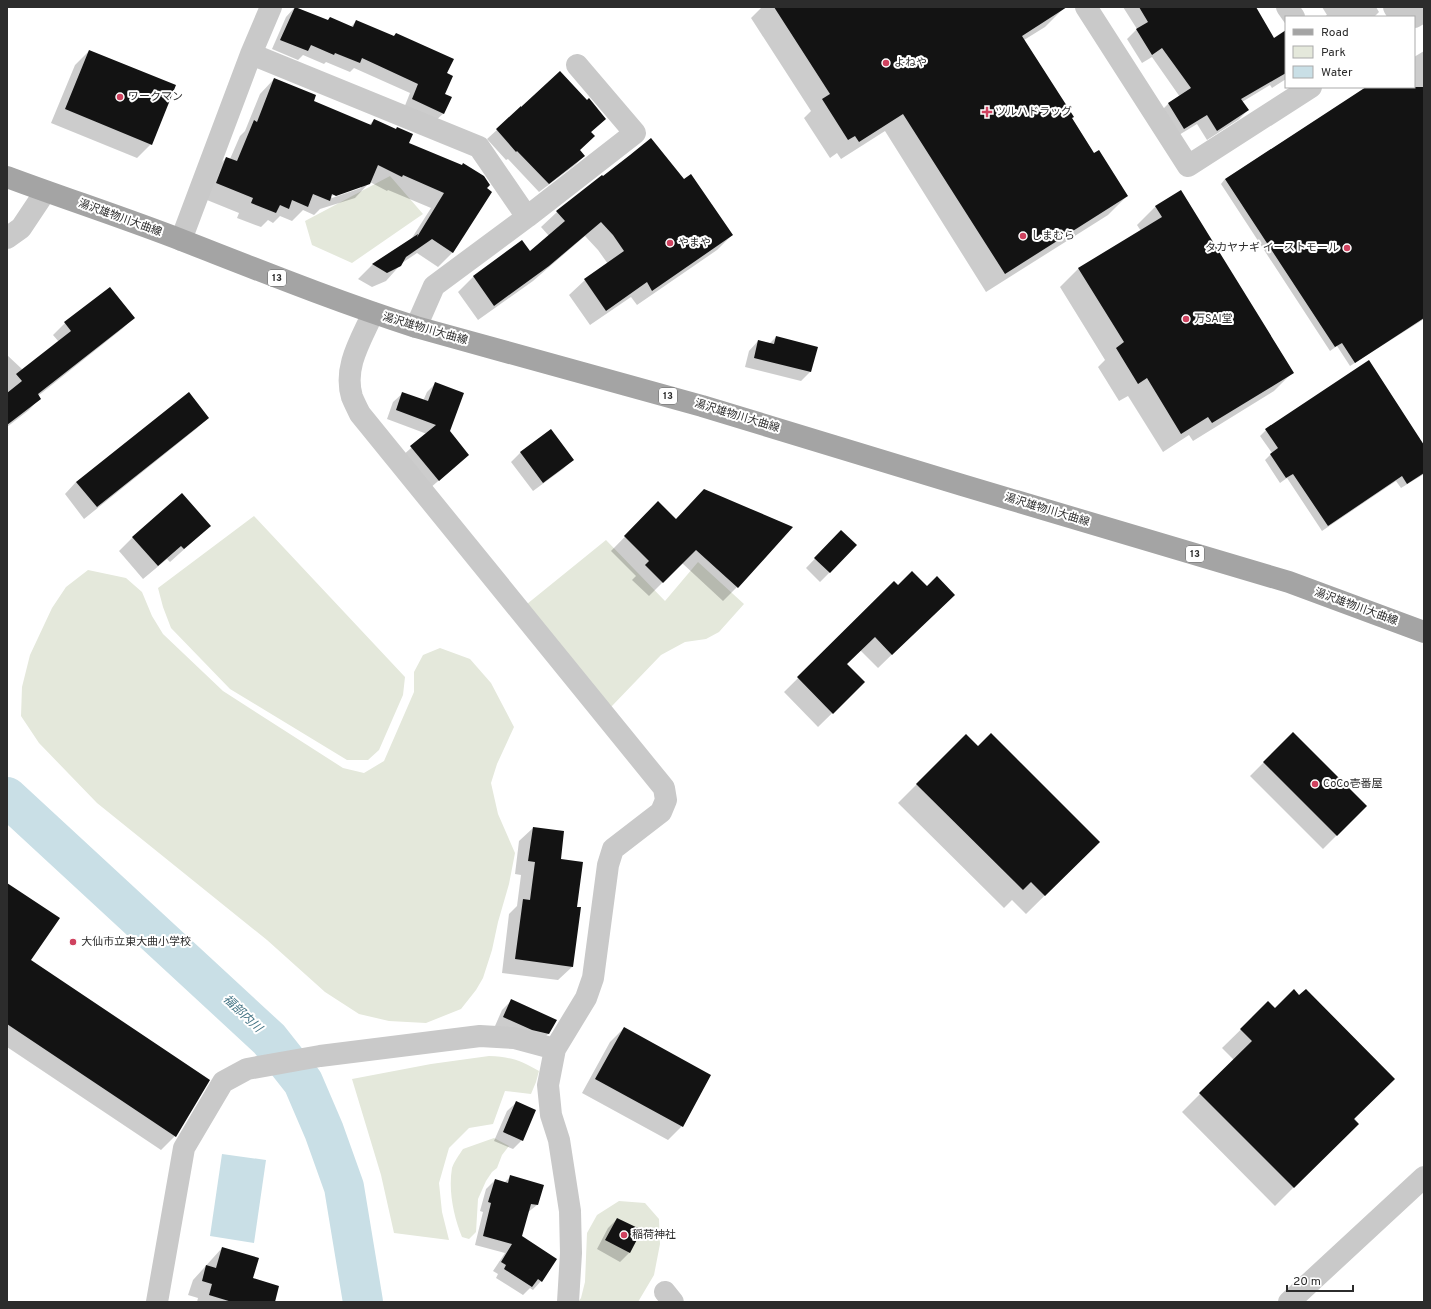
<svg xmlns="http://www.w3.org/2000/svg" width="1431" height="1309" font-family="Overpass,'Noto Sans JP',sans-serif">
<rect width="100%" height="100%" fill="#fff"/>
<path fill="#e4e8db" d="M 390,176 L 423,214 L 352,263 L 312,245 L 305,221 Z
M 254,516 L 405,677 L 403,695 L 379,750 L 368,760 L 347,760 L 230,689 L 171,628 L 163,607 L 158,588 Z
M 606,540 L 665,601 L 698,562 L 744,604 L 719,632 L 706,639 L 685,642 L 661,655 L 611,707 L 527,604 Z
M 88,570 L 126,578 L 142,592 L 152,616 L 163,634 L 223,691 L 343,768 L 364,773 L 384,761 L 414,692 L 414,672 L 423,655 L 440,648 L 470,659 L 491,683 L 514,727 L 497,764 L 491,783 L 498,814 L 515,853 L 509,884 L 498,922 L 492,950 L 483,978 L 476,990 L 461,1009 L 426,1023 L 389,1021 L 359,1014 L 325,992 L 267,940 L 97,803 L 39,743 L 21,716 L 22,687 L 30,655 L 52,608 L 66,587 Z
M 489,1056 C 511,1057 520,1060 539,1071 L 536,1082 L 531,1094 L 505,1091 L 493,1124 L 469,1128 L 449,1148 L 439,1183 L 442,1212 L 449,1240 L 394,1233 L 381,1175 L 352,1079 L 431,1064 Z
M 494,1138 L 509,1146 L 502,1155 L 497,1168 L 492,1172 L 486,1181 L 478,1199 L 476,1232 L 469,1239 L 462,1237 C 454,1217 448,1191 452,1168 C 454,1162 459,1155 463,1149 Z
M 619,1201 L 645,1203 L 659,1219 L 660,1244 L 654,1275 L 638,1302 L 578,1302 L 581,1298 L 585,1282 L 587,1233 L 597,1215 Z"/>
<path fill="#c9dfe6" d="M 222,1154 L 266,1160 L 254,1243 L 210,1236 Z"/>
<path fill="#0003" fill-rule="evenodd" d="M 295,7 L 327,21 L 351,27 L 356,21 L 393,37 L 396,34 L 446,73 L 444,113 L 434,122 L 404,108 L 410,93 L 354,68 L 350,72 L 326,62 L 324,64 L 303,55 L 298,60 L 272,49 L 286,17 Z
M 762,7 L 1063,7 L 1064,8 L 1045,27 L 1024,40 L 1094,154 L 1127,196 L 1108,215 L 986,292 L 885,131 L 841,159 L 837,153 L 830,158 L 804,118 L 811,111 L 751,18 Z
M 1123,7 L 1254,7 L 1274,39 L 1286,32 L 1286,79 L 1272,88 L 1270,85 L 1242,102 L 1248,110 L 1238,120 L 1207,140 L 1197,124 L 1174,138 L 1158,114 L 1168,104 L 1180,97 L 1152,57 L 1142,63 L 1127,39 L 1137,29 Z
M 1322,7 L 1376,7 L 1379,12 L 1374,17 L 1324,17 L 1327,15 Z
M 89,51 L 151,144 L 137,158 L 51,123 L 75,65 Z
M 1424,51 L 1424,319 L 1350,366 L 1337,346 L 1330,351 L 1221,184 L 1225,179 L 1368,87 L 1414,87 L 1414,57 Z
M 274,79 L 312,101 L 369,125 L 374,120 L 408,144 L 462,166 L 453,252 L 438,267 L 417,253 L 402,263 L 386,281 L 372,287 L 358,279 L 372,265 L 410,241 L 431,208 L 388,190 L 387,191 L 370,182 L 355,198 L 320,209 L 314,215 L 303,210 L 292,221 L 280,216 L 273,223 L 268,220 L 261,227 L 237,218 L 239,213 L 202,198 L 212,172 L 226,158 L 230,159 L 240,136 L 245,131 L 260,94 ZM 361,186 L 361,188 L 332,198 L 331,196 Z
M 521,108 L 605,119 L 590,133 L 579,150 L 584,156 L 575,165 L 539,192 L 508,159 L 506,160 L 487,139 Z
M 602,176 L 684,180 L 732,235 L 717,250 L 637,305 L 631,297 L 590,325 L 569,295 L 585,280 L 608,264 L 598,250 L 585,236 L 533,281 L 478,320 L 458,292 L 473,277 L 522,242 L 530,252 L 549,236 L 541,227 L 557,212 Z
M 1156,206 L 1293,372 L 1274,391 L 1193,441 L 1189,435 L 1163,452 L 1128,396 L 1119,401 L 1098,367 L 1105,360 L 1060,287 L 1078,269 L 1141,231 L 1137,225 Z
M 110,288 L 133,318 L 122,329 L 38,396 L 40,398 L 29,410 L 7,427 L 7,355 L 23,370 L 59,342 L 53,335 L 65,323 Z
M 776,337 L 817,348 L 810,372 L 801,381 L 745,367 L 749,351 L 758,341 L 769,344 Z
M 1369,362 L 1424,447 L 1424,474 L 1401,488 L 1396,481 L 1322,531 L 1287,478 L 1280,483 L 1265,460 L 1272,453 L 1260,436 L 1266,430 Z
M 436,383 L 448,432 L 468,455 L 429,489 L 402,456 L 427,434 L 387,419 L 393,402 L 403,393 L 423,401 L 427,392 Z
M 208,418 L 196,429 L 84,519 L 65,494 L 76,482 Z
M 551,430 L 572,460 L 563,469 L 533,491 L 511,462 L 520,453 Z
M 658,503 L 737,587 L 723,601 L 682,563 L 649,596 L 632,580 L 636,576 L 611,551 Z
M 210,526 L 170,562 L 167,559 L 143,579 L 119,551 L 133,537 Z
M 832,541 L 830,572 L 820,582 L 806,568 Z
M 894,583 L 898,586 L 940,608 L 878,668 L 860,650 L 846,664 L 864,682 L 818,727 L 784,692 Z
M 1293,733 L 1366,806 L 1323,849 L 1250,776 Z
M 966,735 L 978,747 L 1099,842 L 1026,914 L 1012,900 L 1004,908 L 898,803 Z
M 533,828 L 560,860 L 576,908 L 572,967 L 558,980 L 502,973 L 509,914 L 517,906 L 521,875 L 515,874 L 519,841 Z
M 7,884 L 30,960 L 175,1136 L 161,1150 L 7,1047 Z
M 511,1001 L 556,1021 L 548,1034 L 539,1043 L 495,1026 L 502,1010 Z
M 1268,1003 L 1358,1123 L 1275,1206 L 1182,1112 L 1234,1060 L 1222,1048 Z
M 624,1028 L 710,1076 L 682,1126 L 668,1140 L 582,1093 L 610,1042 Z
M 517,1102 L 522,1140 L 513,1149 L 494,1141 L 507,1111 Z
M 510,1177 L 537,1205 L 527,1213 L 521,1236 L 541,1281 L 533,1290 L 530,1288 L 523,1295 L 496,1278 L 498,1274 L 493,1271 L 505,1253 L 475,1245 L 483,1212 L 480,1211 L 486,1189 L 495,1180 L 504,1183 Z
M 617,1219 L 629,1253 L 620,1262 L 597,1249 L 608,1228 Z
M 222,1248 L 252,1279 L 274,1302 L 197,1302 L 198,1298 L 188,1295 L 193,1280 Z"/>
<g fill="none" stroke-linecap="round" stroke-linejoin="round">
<path stroke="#c9dfe6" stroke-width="40" d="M 7,797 L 269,1039 L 303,1082 L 324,1131 L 344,1187 L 363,1302"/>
</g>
<path fill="#131313" d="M 295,7 L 328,20 L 330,17 L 353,27 L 356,20 L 394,36 L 396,33 L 454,59 L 447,73 L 453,76 L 445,94 L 452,97 L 444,114 L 412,99 L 418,84 L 362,58 L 360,63 L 335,53 L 334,55 L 311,45 L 308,51 L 280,40 Z
M 774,7 L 1067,7 L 1022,36 L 1074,117 L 1072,118 L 1094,153 L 1099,150 L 1128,196 L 1005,274 L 903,114 L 859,142 L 855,136 L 848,140 L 822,99 L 830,94 Z
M 1139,7 L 1256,7 L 1274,38 L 1286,30 L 1286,73 L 1241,99 L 1249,110 L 1217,131 L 1207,115 L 1184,129 L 1168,103 L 1191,88 L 1162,48 L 1152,55 L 1136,29 L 1148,22 Z
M 89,50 L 176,85 L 152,145 L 65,109 Z
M 560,71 L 587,100 L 589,98 L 606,119 L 591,132 L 595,136 L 580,150 L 585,156 L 549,184 L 517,151 L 516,152 L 496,129 L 521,106 L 521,107 Z
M 274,78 L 316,95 L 314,101 L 371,125 L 374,119 L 396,129 L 397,127 L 413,134 L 409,143 L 462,165 L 463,163 L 484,176 L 490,185 L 487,188 L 492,192 L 453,253 L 432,239 L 406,257 L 401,266 L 387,273 L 372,264 L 418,234 L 417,237 L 444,193 L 403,175 L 402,177 L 378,165 L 370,184 L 336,196 L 332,194 L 330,201 L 313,194 L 308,207 L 292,200 L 289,209 L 280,205 L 276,213 L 251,203 L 253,198 L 216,183 L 226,157 L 237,161 L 254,120 L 257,122 Z
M 1366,87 L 1424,87 L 1424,318 L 1355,363 L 1342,343 L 1335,347 L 1225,179 Z
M 651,138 L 684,179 L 691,174 L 733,235 L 652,291 L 647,282 L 606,311 L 584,279 L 624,251 L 613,235 L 601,222 L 549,266 L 494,306 L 473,276 L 522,240 L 530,251 L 565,221 L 556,211 L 602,175 L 603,176 L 630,155 Z
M 1181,190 L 1294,373 L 1212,423 L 1208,417 L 1181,434 L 1147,378 L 1138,384 L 1116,348 L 1124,342 L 1078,268 L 1162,217 L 1155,206 Z
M 110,287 L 135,318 L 38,394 L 41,399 L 7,425 L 7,393 L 22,381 L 16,374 L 71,331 L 64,322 Z
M 776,336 L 818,347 L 811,372 L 754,358 L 758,340 L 774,344 Z
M 1369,360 L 1424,445 L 1424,473 L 1407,484 L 1402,476 L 1328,526 L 1293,474 L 1286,478 L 1270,454 L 1278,448 L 1265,429 Z
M 435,382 L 464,393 L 450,431 L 469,455 L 439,481 L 410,446 L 436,425 L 396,410 L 402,392 L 428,401 Z
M 189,392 L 209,418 L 97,507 L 76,482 Z
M 551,429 L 574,460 L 543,483 L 520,452 Z
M 704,489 L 793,527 L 738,588 L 696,550 L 663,583 L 645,565 L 649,561 L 624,536 L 658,501 L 676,519 Z
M 182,493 L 211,526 L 184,549 L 181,546 L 158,566 L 132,537 Z
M 841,530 L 857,545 L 830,573 L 814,558 Z
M 912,571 L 927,586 L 937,576 L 955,595 L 892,655 L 875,637 L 847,664 L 865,682 L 833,714 L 797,677 L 894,581 L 898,585 Z
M 1293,732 L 1367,806 L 1337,836 L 1263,762 Z
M 991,733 L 1100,842 L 1045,896 L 1031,882 L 1023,890 L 916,784 L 966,734 L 978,746 Z
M 533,827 L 564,831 L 561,859 L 583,862 L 577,907 L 581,907 L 573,967 L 515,959 L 523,899 L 530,900 L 535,862 L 528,861 Z
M 7,883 L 60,918 L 31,960 L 210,1080 L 176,1137 L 7,1024 Z
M 1294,989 L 1299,995 L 1306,989 L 1395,1079 L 1354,1119 L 1359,1124 L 1294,1188 L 1199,1093 L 1252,1041 L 1240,1029 L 1268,1001 L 1275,1008 Z
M 511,999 L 557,1020 L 549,1034 L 532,1030 L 503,1017 Z
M 624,1027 L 711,1075 L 683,1127 L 595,1079 Z
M 516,1101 L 536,1110 L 523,1141 L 503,1132 Z
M 510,1175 L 544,1185 L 538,1205 L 531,1204 L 522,1236 L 557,1259 L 542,1282 L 538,1279 L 532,1287 L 504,1269 L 506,1265 L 501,1262 L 512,1244 L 483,1236 L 491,1203 L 488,1202 L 495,1179 L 508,1183 Z
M 617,1218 L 642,1230 L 630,1253 L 605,1240 Z
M 222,1247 L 259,1258 L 253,1278 L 279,1286 L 275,1302 L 232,1302 L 209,1295 L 212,1284 L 202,1281 L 206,1265 L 216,1268 Z"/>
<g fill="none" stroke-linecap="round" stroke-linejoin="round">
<path stroke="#c9c9c9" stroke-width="22" d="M 1086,7 L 1188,166 L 1311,87
M 1287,7 L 1294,17
M 1394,7 L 1400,17
M 1414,17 L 1424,11
M 251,54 L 479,147 L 527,217
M 7,238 L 21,228 L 45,192
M 181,240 L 251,54 L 271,7
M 373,313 C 361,340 343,367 352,397 C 354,402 357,408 360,414 L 664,788 L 666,800 L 661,812 L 613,849 L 608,865 L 593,978 L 586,998 L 555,1049 L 548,1085 L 551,1115 L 559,1140 L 570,1211 L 571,1253 L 568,1302
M 416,327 L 434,286 L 527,217 L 635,133 L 577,65
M 665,1292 L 673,1302
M 157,1302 L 184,1148 L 223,1082 L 247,1069 L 320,1056 L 480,1036 L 514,1038 L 555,1049
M 1289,1302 L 1424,1177"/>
<path stroke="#a4a4a4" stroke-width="22" d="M 7,177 C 66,199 125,218 184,241 C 261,271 338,302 416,327 L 702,406 L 962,485 L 1289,582 L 1424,632"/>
</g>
<g fill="#cf425f" stroke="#fff" stroke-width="1.5">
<circle cx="886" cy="63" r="4"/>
<circle cx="120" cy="97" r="4"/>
<path d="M985 106h4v4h4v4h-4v4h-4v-4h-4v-4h4z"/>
<circle cx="1023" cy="236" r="4"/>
<circle cx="670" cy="243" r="4"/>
<circle cx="1347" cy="248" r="4"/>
<circle cx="1186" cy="319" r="4"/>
<circle cx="1315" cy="784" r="4"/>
<circle cx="73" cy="942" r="4"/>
<circle cx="624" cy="1235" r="4"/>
</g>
<g text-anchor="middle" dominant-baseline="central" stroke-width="4" stroke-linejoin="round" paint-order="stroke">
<g fill="#fff" stroke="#6b6b6b" stroke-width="1">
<rect x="268" y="270" width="18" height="16" rx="3"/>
<rect x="659" y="388" width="18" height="16" rx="3"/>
<rect x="1186" y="546" width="18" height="16" rx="3"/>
</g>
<g font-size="10" font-weight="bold" fill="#2c2c2c">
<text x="277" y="278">13</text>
<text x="668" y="396">13</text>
<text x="1195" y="554">13</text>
</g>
<g font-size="11" fill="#2c2c2c" stroke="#fff" text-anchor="start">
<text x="894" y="63">よねや</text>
<text x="128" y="97">ワークマン</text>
<text x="995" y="112">ツルハドラッグ</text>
<text x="1031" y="236">しまむら</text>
<text x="678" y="243">やまや</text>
<text x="1339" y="248" text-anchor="end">タカヤナギ イーストモール</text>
<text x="1194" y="319">万SAI堂</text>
<text x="1323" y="784">CoCo壱番屋</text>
<text x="81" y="942">大仙市立東大曲小学校</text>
<text x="632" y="1235">稲荷神社</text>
</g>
<g font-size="11" fill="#2c2c2c" stroke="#fff">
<text transform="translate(120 218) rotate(20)">湯沢雄物川大曲線</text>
<text transform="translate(425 329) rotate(16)">湯沢雄物川大曲線</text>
<text transform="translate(737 416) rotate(17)">湯沢雄物川大曲線</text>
<text transform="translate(1047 510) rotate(17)">湯沢雄物川大曲線</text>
<text transform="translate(1356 607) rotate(20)">湯沢雄物川大曲線</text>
</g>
<g font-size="12" font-style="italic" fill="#447484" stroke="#fff">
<text transform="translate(242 1014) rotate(43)">福部内川</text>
</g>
</g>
<rect width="1431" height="1309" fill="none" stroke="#2c2c2c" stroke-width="16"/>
<rect x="1285" y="16" width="130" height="72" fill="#ffffff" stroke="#ababab"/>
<rect x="1293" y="29" width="20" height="6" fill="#a4a4a4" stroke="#ababab"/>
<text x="1321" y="36" font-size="12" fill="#2c2c2c">Road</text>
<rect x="1293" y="46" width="20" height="12" fill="#e4e8db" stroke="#ababab"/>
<text x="1321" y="56" font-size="12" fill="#2c2c2c">Park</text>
<rect x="1293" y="66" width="20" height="12" fill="#c9dfe6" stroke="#ababab"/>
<text x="1321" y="76" font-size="12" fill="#2c2c2c">Water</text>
<path d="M1287 1285v6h66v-6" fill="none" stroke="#2c2c2c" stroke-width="2"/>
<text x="1293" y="1285" font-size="12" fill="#2c2c2c" stroke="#ffffff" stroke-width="3" paint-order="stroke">20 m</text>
</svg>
